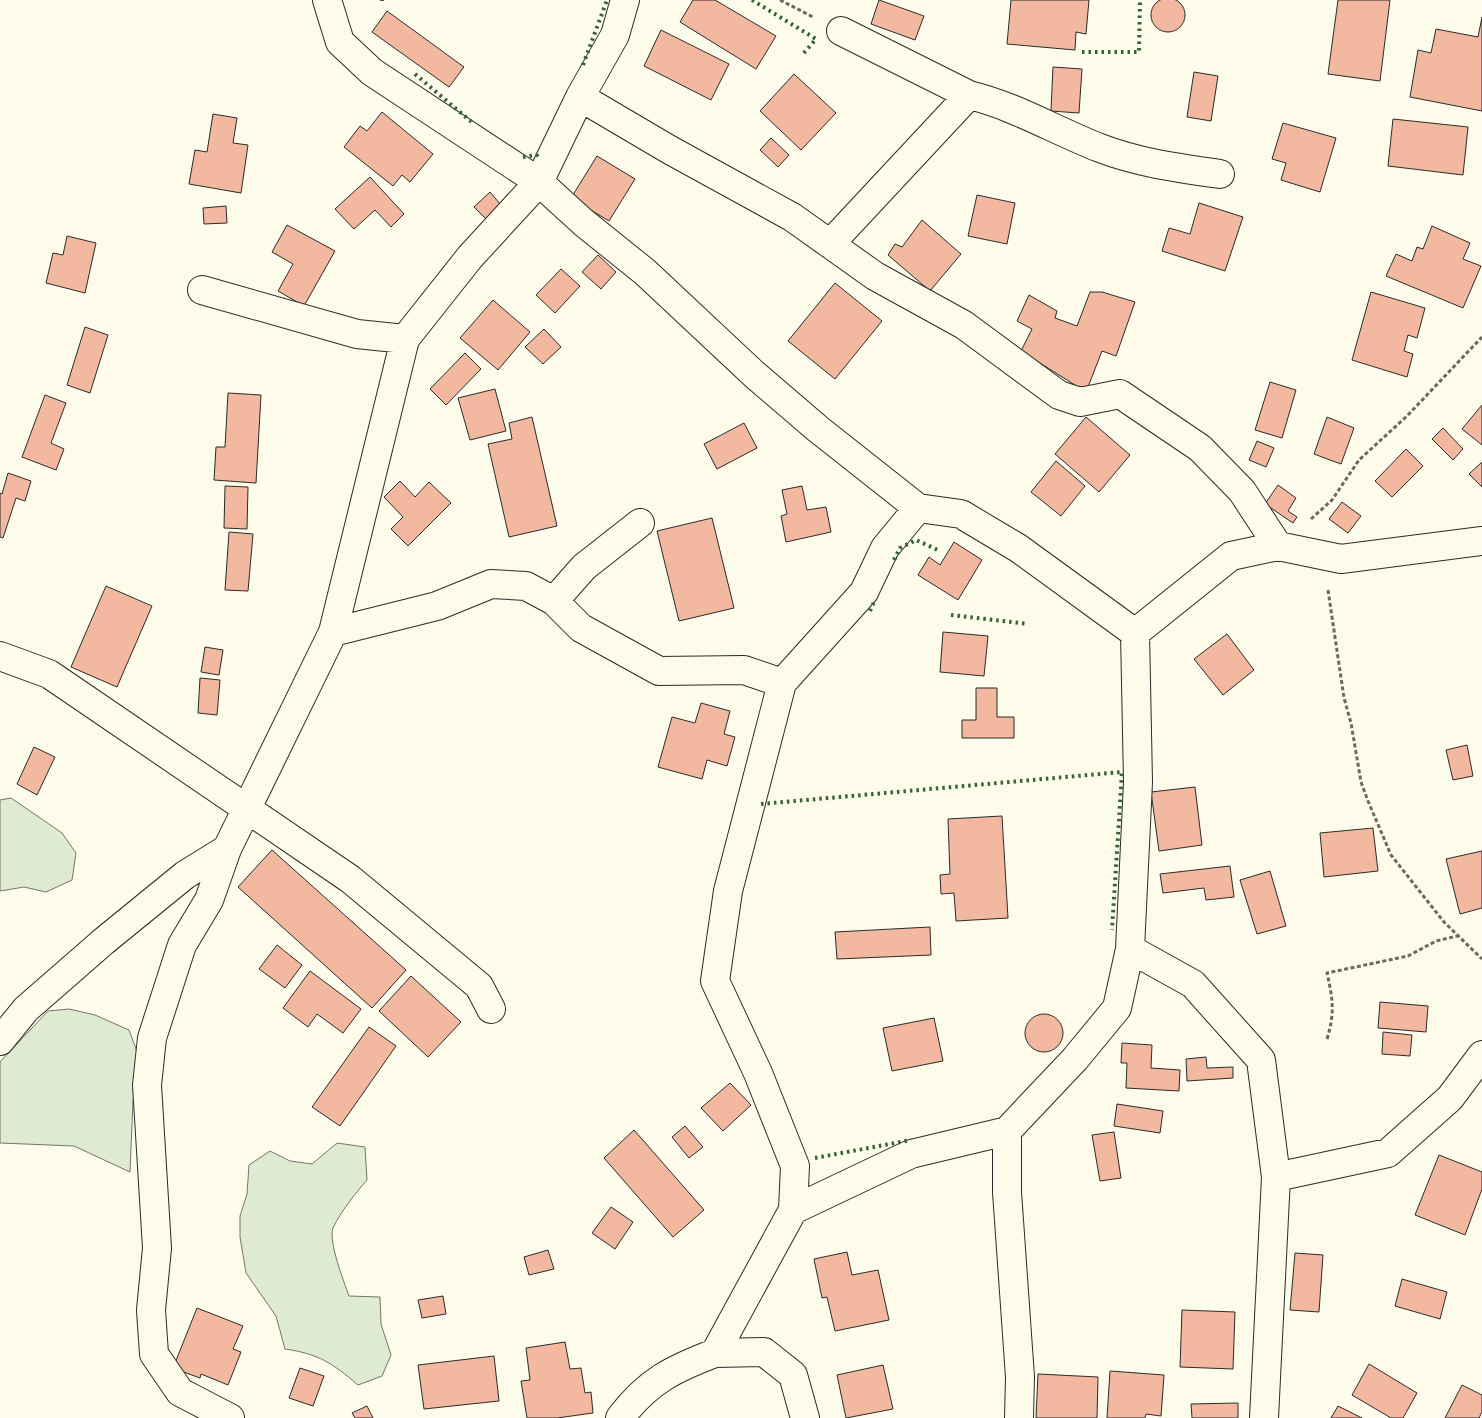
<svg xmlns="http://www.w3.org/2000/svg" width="1482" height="1418" font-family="'Crimson Pro',serif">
<rect width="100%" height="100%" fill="#fdfbea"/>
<path fill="#deebd1" stroke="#74746e" d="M 11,798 L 62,833 L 76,853 L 72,880 L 46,892 L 24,887 L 0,891 L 0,800 Z
M 69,1009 L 95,1015 L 129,1030 L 138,1054 L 133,1101 L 130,1172 L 74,1146 L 0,1143 L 0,1062 L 48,1011 Z
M 337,1143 L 365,1147 L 367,1180 C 355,1194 341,1211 333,1228 C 328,1241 344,1282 349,1296 L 380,1297 L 381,1324 L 391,1355 L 382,1376 L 358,1385 C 332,1363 319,1354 285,1349 L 276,1316 L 246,1273 L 240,1237 L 240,1216 L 247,1194 L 249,1165 L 270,1151 L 290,1161 L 312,1164 Z"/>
<path fill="#f2b8a0" stroke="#2b2b2b" d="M1151 15a17 17 0 1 1 34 0a17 17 0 1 1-34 0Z
M 693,0 L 715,0 L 776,36 L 756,69 L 680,22 Z
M 879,0 L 924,16 L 915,40 L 871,24 Z
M 1011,0 L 1089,0 L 1086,34 L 1076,32 L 1075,50 L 1007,44 Z
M 1338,0 L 1390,0 L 1380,81 L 1328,74 Z
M 387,11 L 464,67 L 449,87 L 372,32 Z
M 1482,17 L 1482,111 L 1410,97 L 1418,50 L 1431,53 L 1436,29 L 1478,37 Z
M 661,30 L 729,64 L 711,100 L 644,66 Z
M 1053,67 L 1082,69 L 1079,113 L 1051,111 Z
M 1194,72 L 1218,76 L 1211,121 L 1187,117 Z
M 794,74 L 836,113 L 801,150 L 760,111 Z
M 382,112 L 433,154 L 410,182 L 402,175 L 393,186 L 344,147 L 360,126 L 367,131 Z
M 213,114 L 237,118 L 233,143 L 248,145 L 241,193 L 189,184 L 195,150 L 207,152 Z
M 1393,119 L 1468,127 L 1463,175 L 1388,166 Z
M 1283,123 L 1336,138 L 1320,192 L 1281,180 L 1286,163 L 1272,159 Z
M 771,138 L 789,155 L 778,167 L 760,150 Z
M 597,156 L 635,179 L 609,221 L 571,198 Z
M 370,177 L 404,214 L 391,227 L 375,210 L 354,229 L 335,209 Z
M 490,192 L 501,205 L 486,219 L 474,207 Z
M 977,195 L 1015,203 L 1007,244 L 968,236 Z
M 1199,203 L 1243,217 L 1225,271 L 1162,251 L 1169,228 L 1190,234 Z
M 226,206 L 227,223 L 204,224 L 203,208 Z
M 922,220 L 961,254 L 930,291 L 888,255 L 895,244 L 902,247 Z
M 287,225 L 335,251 L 304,306 L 278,291 L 293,264 L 272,252 Z
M 1432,226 L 1470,243 L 1463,259 L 1481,266 L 1463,308 L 1386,276 L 1396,254 L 1412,261 L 1417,247 L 1423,249 Z
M 67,236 L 96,243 L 85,293 L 46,283 L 53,253 L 63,255 Z
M 598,255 L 616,272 L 601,289 L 582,272 Z
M 561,269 L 580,286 L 555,313 L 536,295 Z
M 835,283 L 882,321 L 835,379 L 788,341 Z
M 1090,292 L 1102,292 L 1135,302 L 1116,356 L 1102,351 L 1086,392 L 1021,351 L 1032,329 L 1017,321 L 1029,295 L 1057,311 L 1055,318 L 1077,326 Z
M 1371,292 L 1425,308 L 1417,338 L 1408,335 L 1404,351 L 1413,354 L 1407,377 L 1352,360 Z
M 493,300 L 530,332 L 498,370 L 460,338 Z
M 85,327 L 108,335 L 90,393 L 67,385 Z
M 544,329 L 561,347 L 543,364 L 525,347 Z
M 465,353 L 481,369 L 446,405 L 430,389 Z
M 1270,382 L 1296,390 L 1282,438 L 1255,430 Z
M 495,389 L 506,431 L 470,440 L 458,398 Z
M 228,393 L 261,395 L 256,483 L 214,480 L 216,447 L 225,447 Z
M 45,395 L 66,403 L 51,443 L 64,449 L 56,470 L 22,457 Z
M 1482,405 L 1482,445 L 1462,429 Z
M 532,417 L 557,526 L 509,537 L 488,444 L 512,439 L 509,423 Z
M 1086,417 L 1130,455 L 1099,492 L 1055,454 Z
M 1327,417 L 1354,428 L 1341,464 L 1314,454 Z
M 744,423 L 757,448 L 717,469 L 704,444 Z
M 1443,428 L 1463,449 L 1453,460 L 1432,439 Z
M 1257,441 L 1274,448 L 1266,467 L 1249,460 Z
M 1406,449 L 1423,466 L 1392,497 L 1375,481 Z
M 1056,461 L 1085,486 L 1061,516 L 1031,492 Z
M 1482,462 L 1482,487 L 1469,474 Z
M 8,473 L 31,481 L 25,501 L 16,498 L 3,538 L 0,537 L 0,493 L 2,494 Z
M 400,481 L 415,497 L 429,482 L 451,503 L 408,546 L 391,529 L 403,517 L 384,497 Z
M 1278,485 L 1296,498 L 1288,511 L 1297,517 L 1293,523 L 1265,504 Z
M 225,486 L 248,487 L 247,529 L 224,528 Z
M 802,486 L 807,510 L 826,507 L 831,532 L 786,542 L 781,516 L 787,514 L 782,490 Z
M 1342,502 L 1361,516 L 1348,533 L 1329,519 Z
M 712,518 L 734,608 L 679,621 L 657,531 Z
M 229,532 L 253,534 L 248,591 L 225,590 Z
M 954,542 L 982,560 L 958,600 L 918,575 L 929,557 L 940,565 Z
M 106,586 L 152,606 L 117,687 L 71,667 Z
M 943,632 L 988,636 L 984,676 L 940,672 Z
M 1227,634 L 1254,670 L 1223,695 L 1194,659 Z
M 205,647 L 223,650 L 219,675 L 201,672 Z
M 200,678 L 220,680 L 217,715 L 198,713 Z
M 976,688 L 997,688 L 997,717 L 1014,717 L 1014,738 L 962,738 L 962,720 L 976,720 Z
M 701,703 L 730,711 L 724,734 L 735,737 L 727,766 L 707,760 L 702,779 L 658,767 L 672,717 L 695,723 Z
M 1467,745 L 1473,776 L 1453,780 L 1446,750 Z
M 34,747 L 55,757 L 37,795 L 17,784 Z
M 1195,787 L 1202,845 L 1159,851 L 1151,792 Z
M 1002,816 L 1008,918 L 956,921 L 954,893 L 941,894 L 940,875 L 950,874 L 948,819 Z
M 1373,828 L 1378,871 L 1324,877 L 1320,833 Z
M 272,850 L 406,970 L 372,1008 L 238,887 Z
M 1482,851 L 1482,908 L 1460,914 L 1446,859 Z
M 1230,866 L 1234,897 L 1206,900 L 1204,888 L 1163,893 L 1160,874 Z
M 1270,871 L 1286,926 L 1257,934 L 1240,880 Z
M 930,927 L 931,955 L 837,959 L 835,932 Z
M 277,945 L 302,965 L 285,988 L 259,969 Z
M 310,971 L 361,1009 L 343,1033 L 317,1014 L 308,1027 L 283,1008 Z
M 411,976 L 461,1022 L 428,1057 L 379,1011 Z
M 1380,1002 L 1428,1006 L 1426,1032 L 1378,1028 Z
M1025 1033a19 19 0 1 1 38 0a19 19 0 1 1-38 0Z
M 934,1018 L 943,1061 L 892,1071 L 883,1028 Z
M 369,1027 L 396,1046 L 340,1126 L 312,1107 Z
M 1383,1032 L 1412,1035 L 1410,1056 L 1382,1054 Z
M 1122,1043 L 1152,1045 L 1151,1068 L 1180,1070 L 1179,1091 L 1126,1088 L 1127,1063 L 1121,1063 Z
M 1206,1057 L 1207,1068 L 1233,1067 L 1233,1078 L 1187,1081 L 1186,1059 Z
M 730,1083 L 751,1105 L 723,1131 L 701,1108 Z
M 1117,1104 L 1163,1111 L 1160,1133 L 1114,1126 Z
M 685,1126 L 703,1147 L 689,1158 L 672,1137 Z
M 634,1130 L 704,1210 L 673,1237 L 604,1158 Z
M 1114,1132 L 1121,1178 L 1100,1181 L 1092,1135 Z
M 1439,1155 L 1482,1172 L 1482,1189 L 1465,1235 L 1415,1215 Z
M 611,1207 L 633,1222 L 615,1249 L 592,1233 Z
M 548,1250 L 554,1269 L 529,1275 L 524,1257 Z
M 847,1252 L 852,1275 L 878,1270 L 889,1320 L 835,1331 L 827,1297 L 822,1298 L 814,1259 Z
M 1295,1253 L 1323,1255 L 1319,1312 L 1290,1310 Z
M 1402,1279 L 1447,1292 L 1440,1319 L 1395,1306 Z
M 443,1296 L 446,1314 L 422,1318 L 418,1300 Z
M 197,1308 L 243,1326 L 233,1349 L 241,1352 L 228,1385 L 201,1374 L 200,1378 L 173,1368 Z
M 1182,1310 L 1235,1312 L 1233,1369 L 1180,1367 Z
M 565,1342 L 570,1369 L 581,1368 L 585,1393 L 591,1392 L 593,1413 L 557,1418 L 527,1418 L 521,1381 L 530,1380 L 526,1348 Z
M 494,1356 L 499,1401 L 424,1409 L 418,1365 Z
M 1369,1364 L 1417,1393 L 1403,1418 L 1391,1418 L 1352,1395 Z
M 883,1365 L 893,1409 L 846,1418 L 837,1375 Z
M 300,1368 L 324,1376 L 313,1406 L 289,1398 Z
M 1110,1371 L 1164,1375 L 1161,1416 L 1146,1414 L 1145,1418 L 1107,1418 Z
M 1038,1374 L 1098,1377 L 1097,1418 L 1036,1418 Z
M 1462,1385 L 1482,1395 L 1482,1412 L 1479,1418 L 1445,1418 Z
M 1238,1403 L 1238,1418 L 1192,1418 L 1191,1404 Z
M 367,1406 L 373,1418 L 355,1418 L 352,1413 Z
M 1338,1406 L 1362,1418 L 1331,1418 Z"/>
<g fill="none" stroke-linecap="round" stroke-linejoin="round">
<g stroke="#2b2b2b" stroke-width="30">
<path id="minor" d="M 327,0 L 340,42 L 372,72 L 539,182 L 584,223 L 645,272 L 755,375 L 818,429 L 918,508
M 841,31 L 969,95
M 580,97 L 670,150 L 792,217 L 875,276 L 964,325 L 1059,395 L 1080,402 L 1120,394 L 1200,448 L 1242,491 L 1278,546
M 830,244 L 969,95 C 1015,106 1056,131 1100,148 C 1139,163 1179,168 1220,174
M 202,290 L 357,334 L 405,339
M 640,523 L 584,567 L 554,601 L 581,628 L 659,671 L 744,670 L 782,683
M 333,632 L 437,606 L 491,584 L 526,586 L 554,601
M 1135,633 L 1231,556 L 1278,546 L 1341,559 L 1482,541
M 0,656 L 49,674 L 350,879 L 479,986 L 491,1009
M 1130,949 L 1193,984 L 1261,1060 L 1276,1177 L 1264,1418
M 0,1041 L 26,1009 L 104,941 L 185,875 L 227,849
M 1007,1131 L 1007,1192 L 1020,1377 L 1019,1418
M 1276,1177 L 1388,1153 L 1450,1098 L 1482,1055
M 715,1353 L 764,1352 L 793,1375 L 805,1418
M 230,1418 L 180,1392 L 154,1354 L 151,1310 L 157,1248 L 147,1085 L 152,1038 L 182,945 L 209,900 L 227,849 L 333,632 L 405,339 L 470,257 L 539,182 L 580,97 L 615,35 L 625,0
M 620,1418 C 648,1381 673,1369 715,1353 L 793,1210 L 911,1154 L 1007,1131 L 1075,1059 L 1117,1008 L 1130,949 L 1138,782 L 1135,633 L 1018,548 L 961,514 L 918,508 L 885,548 L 864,592 L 782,683 L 728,891 L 715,981 L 758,1073 L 795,1166 L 793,1210"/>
</g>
<path stroke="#6a6964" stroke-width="3" stroke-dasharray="4 2.5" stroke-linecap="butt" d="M 780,0 L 813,17
M 1311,519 L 1332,500 L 1359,460 L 1407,416 L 1482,337
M 1328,590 L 1344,698 L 1351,723 L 1361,782 L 1368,801 L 1391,855 L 1444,922 L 1482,959
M 1327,1039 C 1335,1012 1333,1000 1327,973 L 1408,956 L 1436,941 L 1457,936"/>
<use href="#minor" stroke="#fdfbea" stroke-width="28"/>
<path stroke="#34623c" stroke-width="4" stroke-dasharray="2.5 4" stroke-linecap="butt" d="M 752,0 L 816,39 L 803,54
M 382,1 L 382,0
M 1082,52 L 1139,52 L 1140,0
M 583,65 L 607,0
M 415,74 L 474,124
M 523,157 L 537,155 L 539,152
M 894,560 L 900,548 L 916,540 L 938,550
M 870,611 L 875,600
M 951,615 L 1028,624
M 761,804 L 1122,772 L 1112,930
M 815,1158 L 911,1140"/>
</g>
</svg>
